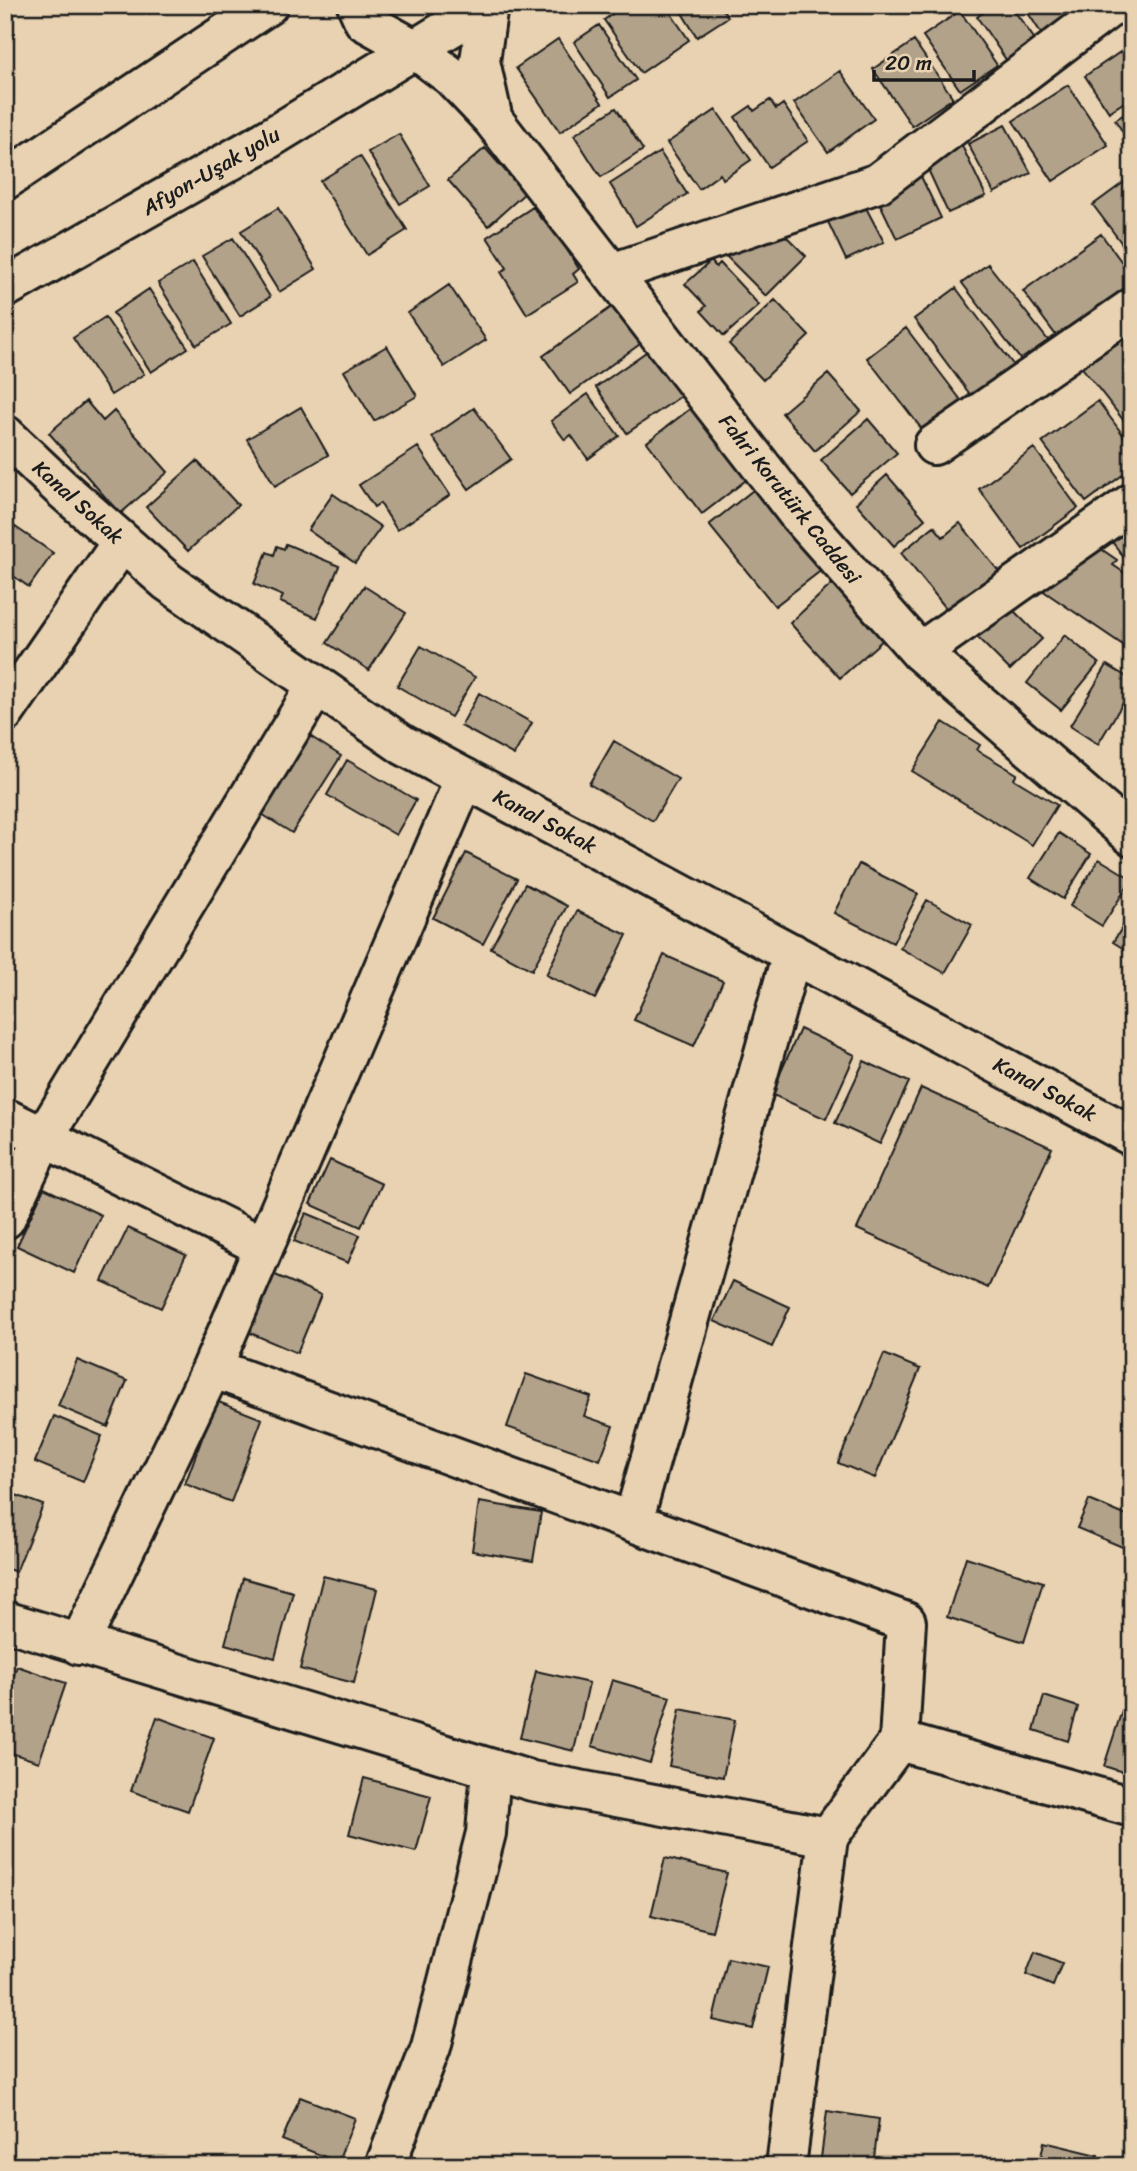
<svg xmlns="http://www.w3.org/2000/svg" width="1137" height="2171" font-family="Sriracha,sans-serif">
<rect width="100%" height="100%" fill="#e8d2b1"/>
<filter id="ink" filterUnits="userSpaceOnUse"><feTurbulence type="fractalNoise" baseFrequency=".0143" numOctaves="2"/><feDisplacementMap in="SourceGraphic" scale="14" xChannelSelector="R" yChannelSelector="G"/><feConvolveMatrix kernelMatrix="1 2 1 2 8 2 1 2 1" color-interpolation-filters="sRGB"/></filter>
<g filter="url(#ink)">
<path fill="#b2a28a" stroke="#1c1c1c" stroke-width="2" d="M 625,5 L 665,5 L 689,40 L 641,73 L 604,20 Z
M 677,5 L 720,5 L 728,17 L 697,37 Z
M 993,5 L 1010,5 L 1036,41 L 1007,61 L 977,17 Z
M 1023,5 L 1091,5 L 1043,36 Z
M 960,11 L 997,65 L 960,90 L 923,36 Z
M 599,25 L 636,80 L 610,97 L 574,42 Z
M 558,39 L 602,103 L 560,132 L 516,68 Z
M 914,41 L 953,98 L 912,126 L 873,69 Z
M 1132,44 L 1132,97 L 1109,112 L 1085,76 Z
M 840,71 L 874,119 L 828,152 L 794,103 Z
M 1068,85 L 1108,145 L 1053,181 L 1013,121 Z
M 770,100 L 776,109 L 783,104 L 808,141 L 769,167 L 735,117 L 751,106 L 754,111 Z
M 616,108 L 643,150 L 601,177 L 574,135 Z
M 1132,109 L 1132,146 L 1115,120 Z
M 716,110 L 751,160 L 723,179 L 720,174 L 699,189 L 667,143 Z
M 1005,125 L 1031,173 L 994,193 L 968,144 Z
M 399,134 L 430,186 L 400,204 L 368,152 Z
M 962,146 L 986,196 L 948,213 L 925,163 Z
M 485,148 L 525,193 L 488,226 L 448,180 Z
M 660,152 L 687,194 L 636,226 L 610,184 Z
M 360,156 L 407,230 L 367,255 L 320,181 Z
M 916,166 L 941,218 L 897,239 L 872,187 Z
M 1131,177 L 1132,178 L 1132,257 L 1093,205 Z
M 864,204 L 884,242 L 846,260 L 828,222 Z
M 533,207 L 541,219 L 546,216 L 579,269 L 573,274 L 578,282 L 527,314 L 501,272 L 507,268 L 487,237 Z
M 278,208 L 316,269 L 279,292 L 241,231 Z
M 771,221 L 806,256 L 766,296 L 727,257 L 747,237 Z
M 1101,234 L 1132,276 L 1132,285 L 1058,338 L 1023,291 Z
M 233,238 L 270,297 L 240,316 L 202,256 Z
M 711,261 L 716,267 L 720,263 L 759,305 L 724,336 L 701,311 L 706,306 L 685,284 Z
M 193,262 L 231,324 L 196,345 L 158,283 Z
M 988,264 L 1051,344 L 1024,364 L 962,283 Z
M 449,285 L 486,340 L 444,367 L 408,313 Z
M 956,288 L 1017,370 L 975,401 L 914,319 Z
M 149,289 L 188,348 L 151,372 L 113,313 Z
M 775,300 L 809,336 L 763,380 L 729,344 Z
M 616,304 L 643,342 L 570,394 L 543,356 Z
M 105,317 L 144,374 L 111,395 L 73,338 Z
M 906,328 L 967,408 L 928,437 L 867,358 Z
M 1132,329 L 1132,431 L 1080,365 Z
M 387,346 L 417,396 L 374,421 L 344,371 Z
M 649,350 L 681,396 L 627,433 L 596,387 Z
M 828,374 L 861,411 L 815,451 L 782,413 Z
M 588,394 L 619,436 L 588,459 L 571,435 L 565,440 L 551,421 Z
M 86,401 L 103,421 L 114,411 L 168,472 L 120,514 L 49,433 Z
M 1098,401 L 1132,447 L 1132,468 L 1086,502 L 1042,442 Z
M 695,405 L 750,477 L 702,514 L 647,442 Z
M 301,407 L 328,455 L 275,486 L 247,439 Z
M 474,408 L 511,459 L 469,489 L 432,437 Z
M 868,419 L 897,453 L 850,493 L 821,460 Z
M 418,447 L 450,495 L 397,530 L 380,503 L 374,507 L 359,485 Z
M 1034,448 L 1078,508 L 1023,549 L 979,489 Z
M 197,461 L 238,505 L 188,551 L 146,507 Z
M 887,475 L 925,519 L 894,546 L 856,503 Z
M 757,487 L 823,569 L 775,606 L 709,525 Z
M 333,494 L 381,527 L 355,563 L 308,530 Z
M 1132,516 L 1132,568 L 1107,535 Z
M 960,523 L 1000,573 L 950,613 L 901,553 L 934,526 L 943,537 Z
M 11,524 L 53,553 L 29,587 L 5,570 L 5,532 Z
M 286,544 L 339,566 L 317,618 L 280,602 L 283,596 L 254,584 L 267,552 L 274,555 L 277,546 L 284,549 Z
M 1094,544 L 1117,560 L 1113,565 L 1132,578 L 1132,651 L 1039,588 Z
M 833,583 L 884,639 L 840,678 L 790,623 Z
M 364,586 L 406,613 L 369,670 L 327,643 Z
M 1009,606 L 1042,639 L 1010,670 L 977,637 Z
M 1065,635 L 1099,663 L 1061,710 L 1027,683 Z
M 421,646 L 475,677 L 451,717 L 397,686 Z
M 1107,665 L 1132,680 L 1132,688 L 1098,744 L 1070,726 Z
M 479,693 L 532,723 L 514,755 L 461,726 Z
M 943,722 L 980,745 L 977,750 L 1017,774 L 1014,779 L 1057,805 L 1032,845 L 912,771 Z
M 302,731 L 341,756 L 292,833 L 252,808 Z
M 614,741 L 678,779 L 653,821 L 589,784 Z
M 347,760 L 416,800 L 396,835 L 327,795 Z
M 1059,833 L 1091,854 L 1063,899 L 1030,878 Z
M 466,853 L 517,879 L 483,944 L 433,918 Z
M 1099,859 L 1132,879 L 1102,926 L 1070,906 Z
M 859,864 L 918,894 L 893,943 L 834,913 Z
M 525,884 L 567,906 L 532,970 L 491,948 Z
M 927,900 L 972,925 L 945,973 L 900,948 Z
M 577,911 L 627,935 L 595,999 L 546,975 Z
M 1132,912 L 1132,954 L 1113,942 Z
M 664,955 L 723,981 L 694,1046 L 634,1020 Z
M 800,1029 L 855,1055 L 826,1119 L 771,1094 Z
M 864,1061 L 909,1082 L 880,1144 L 835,1123 Z
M 921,1088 L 1052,1148 L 988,1288 L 857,1229 Z
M 330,1160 L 382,1184 L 361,1227 L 310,1204 Z
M 44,1188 L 101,1215 L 74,1273 L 17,1246 Z
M 306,1213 L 360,1235 L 348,1263 L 294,1241 Z
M 128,1228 L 186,1255 L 161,1308 L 102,1281 Z
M 273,1274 L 321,1295 L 297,1353 L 248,1332 Z
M 733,1281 L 790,1307 L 772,1347 L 714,1321 Z
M 884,1354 L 920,1369 L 875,1478 L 838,1463 Z
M 77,1360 L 127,1381 L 108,1427 L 58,1406 Z
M 526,1374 L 591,1397 L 584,1416 L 613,1426 L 600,1460 L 507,1427 Z
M 216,1401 L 262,1419 L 231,1502 L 185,1484 Z
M 54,1416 L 102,1436 L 83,1482 L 35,1462 Z
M 5,1491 L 43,1505 L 16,1572 L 5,1568 Z
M 1089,1500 L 1132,1518 L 1132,1551 L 1077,1528 Z
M 479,1502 L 541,1512 L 533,1561 L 472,1551 Z
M 966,1557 L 1043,1582 L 1024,1642 L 947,1617 Z
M 323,1576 L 377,1589 L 354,1683 L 300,1669 Z
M 243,1578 L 293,1592 L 275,1658 L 225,1644 Z
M 17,1666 L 66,1683 L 39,1762 L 5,1751 L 5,1700 Z
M 536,1671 L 589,1683 L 574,1751 L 520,1738 Z
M 612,1680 L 670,1697 L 650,1763 L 592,1746 Z
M 1044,1696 L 1078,1707 L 1068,1741 L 1034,1730 Z
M 1126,1698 L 1132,1700 L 1132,1775 L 1104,1766 Z
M 680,1709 L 735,1720 L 723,1777 L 669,1766 Z
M 157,1717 L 214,1738 L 188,1811 L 131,1791 Z
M 364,1778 L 431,1796 L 416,1852 L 349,1834 Z
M 665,1858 L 727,1873 L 712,1931 L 651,1916 Z
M 1035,1952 L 1062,1963 L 1053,1986 L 1026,1975 Z
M 728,1958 L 768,1967 L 753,2029 L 713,2020 Z
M 300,2097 L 355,2118 L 338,2162 L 282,2140 Z
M 827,2111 L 879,2119 L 873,2166 L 820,2166 Z
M 1044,2142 L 1098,2155 L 1096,2166 L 1039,2166 Z"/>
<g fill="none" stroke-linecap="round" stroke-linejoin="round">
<g stroke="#1c1c1c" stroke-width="44">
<path id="minor" d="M 357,5 L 364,21 L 416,50 L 452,77 L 493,120 L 798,514 L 920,652 L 1132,836
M 488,5 L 480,61 L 493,120
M 612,273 L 878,183 L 1113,5
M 5,435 L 61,488 L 168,582 L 403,745 L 1132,1136
M 934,445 L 1132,308
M 920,652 L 1132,503
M 5,712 L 122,542
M 5,1118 L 264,1247
M 5,1219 L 44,1137 L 317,685
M 212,1368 L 906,1622 L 899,1741
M 633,1522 L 792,953
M 5,1621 L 532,1781 L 828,1837 L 899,1741 L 1132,1807
M 79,1645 L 212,1368 L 465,778
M 385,2166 L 431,2047 L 486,1833 L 491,1769
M 786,2166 L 828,1837"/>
</g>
<g stroke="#1c1c1c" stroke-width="44">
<path id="highway" d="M 5,180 L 268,5
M 5,288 L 265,141 L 487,5"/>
</g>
<use href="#minor" stroke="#e8d2b1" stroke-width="38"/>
<use href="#highway" stroke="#e8d2b1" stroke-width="38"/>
</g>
</g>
<g text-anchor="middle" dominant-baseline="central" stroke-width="5" stroke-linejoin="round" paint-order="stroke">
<g font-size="21" fill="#1c1c1c" stroke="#e8d2b1">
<text transform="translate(211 171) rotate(-30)">Afyon-Uşak yolu</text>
<text transform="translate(790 499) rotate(51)">Fahri Korutürk Caddesi</text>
<text transform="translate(78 502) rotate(42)">Kanal Sokak</text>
<text transform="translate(545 821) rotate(28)">Kanal Sokak</text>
<text transform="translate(1045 1089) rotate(28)">Kanal Sokak</text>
</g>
</g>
<rect width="1137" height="2171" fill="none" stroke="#e8d2b1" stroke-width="28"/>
<rect x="14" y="14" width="1109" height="2143" fill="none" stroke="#1c1c1c" stroke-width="2.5" filter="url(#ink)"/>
<path d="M874 70v10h100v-10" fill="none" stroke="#1c1c1c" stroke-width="3.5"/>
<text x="885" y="70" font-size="21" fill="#1c1c1c" stroke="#e8d2b1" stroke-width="5" paint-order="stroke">20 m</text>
</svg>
